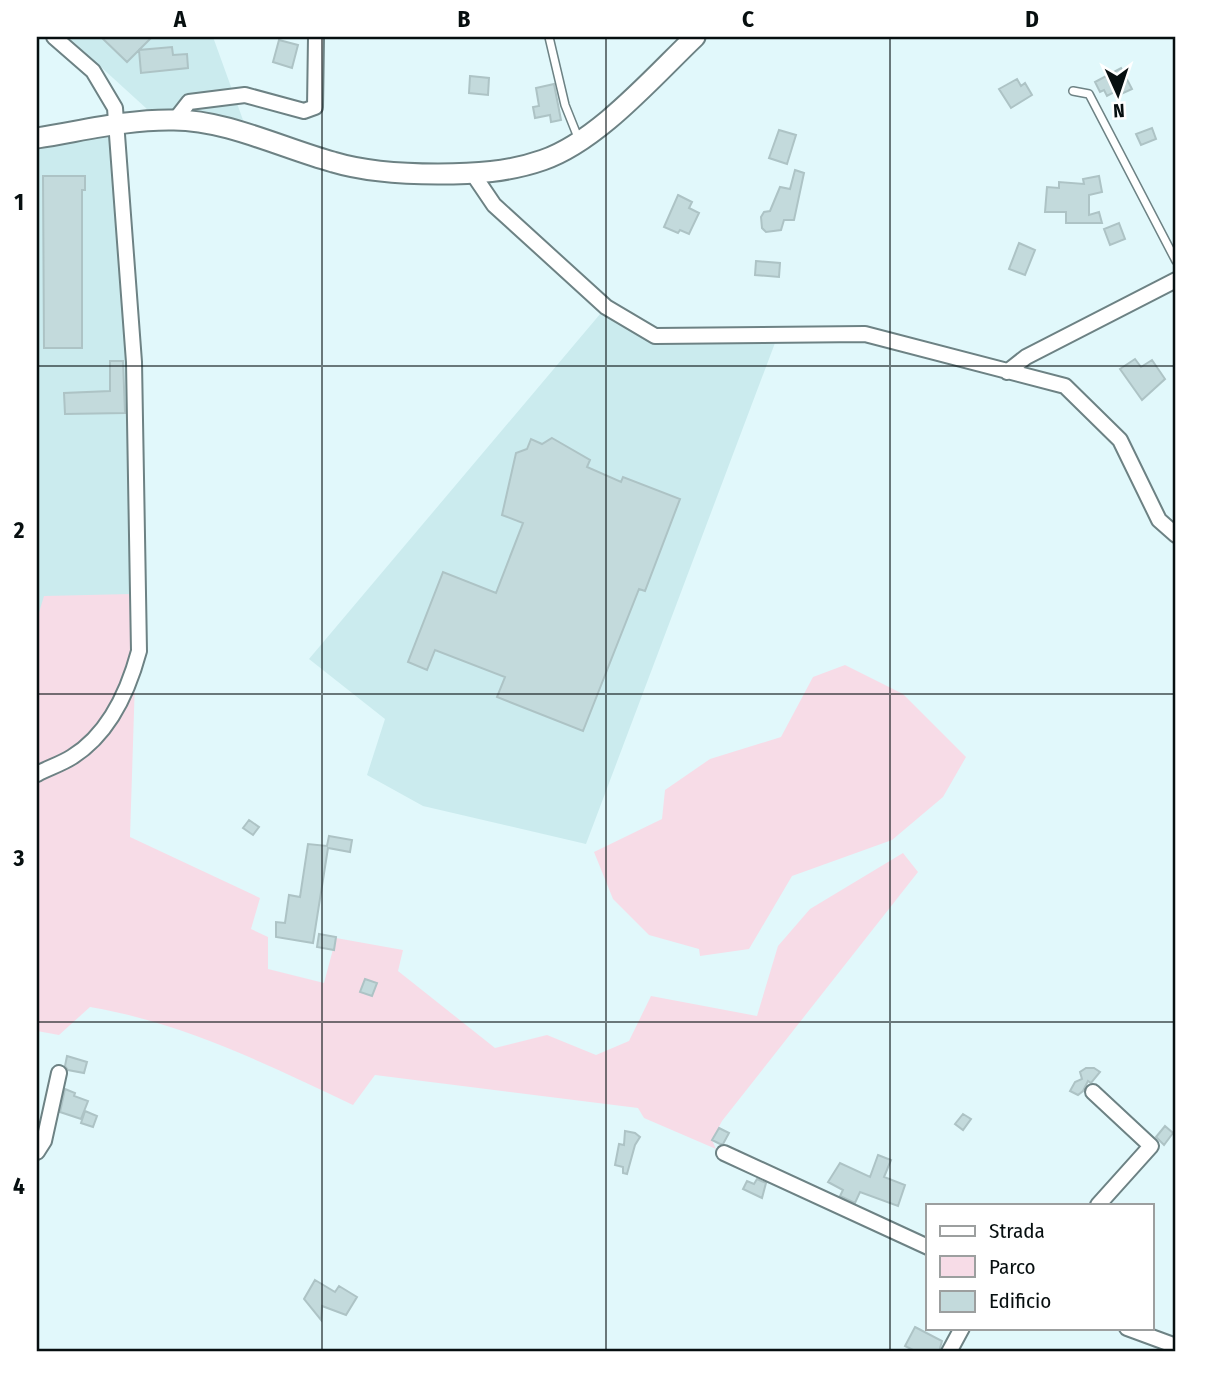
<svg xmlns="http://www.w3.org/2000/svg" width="1213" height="1389" font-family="'Fira Sans Condensed',sans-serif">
<rect width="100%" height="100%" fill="#e1f8fb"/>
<path fill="#cbebee" d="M 68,37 L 213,37 L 243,120 L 178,110 L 147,109 Z
M 116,125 L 134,362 L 139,651 L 37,774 L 37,138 Z
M 606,307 L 655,336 L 778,335 L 586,844 L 423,806 L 367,775 L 385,719 L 309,659 Z"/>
<path fill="#f7dce7" d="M 138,587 L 130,837 L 260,898 L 251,929 L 268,937 L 268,969 L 324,983 L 336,938 L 403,950 L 398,971 L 495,1048 L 547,1035 L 596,1055 L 629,1041 L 651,996 L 757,1016 L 778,946 L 810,909 L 903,853 L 918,872 L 722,1121 L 712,1140 L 716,1149 L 644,1118 L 638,1108 L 375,1075 L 353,1105 C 268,1065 184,1023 90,1007 L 59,1035 L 37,1031 L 37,619 L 44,596 L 131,594 Z
M 845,665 L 903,694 L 966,757 L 943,797 L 892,840 L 792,876 L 749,949 L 700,956 L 699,949 L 649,935 L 613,899 L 594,852 L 662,819 L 665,790 L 710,759 L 781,737 L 813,677 Z"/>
<path fill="#c3dadc" stroke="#adc3c5" stroke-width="2" d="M 101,37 L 152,37 L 127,62 Z
M 279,40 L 298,45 L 292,68 L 273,62 Z
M 172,47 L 173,55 L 187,54 L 188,68 L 141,73 L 139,50 Z
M 1121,68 L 1132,89 L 1121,94 L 1118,90 L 1107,96 L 1104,90 L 1100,92 L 1095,82 Z
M 470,76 L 489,78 L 488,95 L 469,93 Z
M 1017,79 L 1021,86 L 1025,83 L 1032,95 L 1011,108 L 999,89 Z
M 554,84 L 561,120 L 551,122 L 550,115 L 535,118 L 533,107 L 539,106 L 536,88 Z
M 1152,128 L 1156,139 L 1141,145 L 1136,134 Z
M 779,130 L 796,135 L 787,164 L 769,158 Z
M 795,170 L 804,173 L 794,220 L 784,220 L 781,230 L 766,232 L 762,228 L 761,217 L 764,212 L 770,211 L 780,187 L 790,189 Z
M 43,176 L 85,176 L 85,190 L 82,190 L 82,348 L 44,348 Z
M 1099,176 L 1102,192 L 1089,195 L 1089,215 L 1099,212 L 1102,223 L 1066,223 L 1066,212 L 1045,212 L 1047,187 L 1059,188 L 1059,182 L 1084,184 L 1083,179 Z
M 678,195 L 692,202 L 689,208 L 699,213 L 689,234 L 680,230 L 678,233 L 664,227 Z
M 1119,223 L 1125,239 L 1110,245 L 1104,229 Z
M 1019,243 L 1035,250 L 1025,275 L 1009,269 Z
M 756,261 L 780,263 L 779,277 L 755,275 Z
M 1135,359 L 1141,367 L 1152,360 L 1165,379 L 1142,400 L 1120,369 Z
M 110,361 L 123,361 L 125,413 L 65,414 L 64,393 L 110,391 Z
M 552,438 L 590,460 L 587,467 L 621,482 L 623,477 L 680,499 L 645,591 L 639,589 L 583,731 L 497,697 L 505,677 L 435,650 L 427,670 L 408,662 L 443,572 L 496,593 L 523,523 L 502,515 L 516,453 L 527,449 L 531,439 L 542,444 Z
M 249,820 L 259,827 L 253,835 L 243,828 Z
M 329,836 L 352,840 L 350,852 L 328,848 L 313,943 L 276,937 L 276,922 L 285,923 L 289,895 L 300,897 L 308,844 L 327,846 Z
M 319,934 L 336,937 L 334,950 L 317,947 Z
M 365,979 L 377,983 L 372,996 L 360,992 Z
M 67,1056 L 87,1062 L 84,1073 L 68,1070 L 65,1066 Z
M 1086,1068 L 1094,1068 L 1100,1072 L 1091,1083 L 1088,1081 L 1083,1091 L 1078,1095 L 1070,1091 L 1075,1082 L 1082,1079 L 1080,1072 Z
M 65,1089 L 75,1093 L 74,1096 L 88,1101 L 81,1119 L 60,1112 Z
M 85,1111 L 97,1116 L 93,1127 L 81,1123 Z
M 963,1114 L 971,1119 L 963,1130 L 955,1124 Z
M 1165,1126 L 1173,1133 L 1164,1145 L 1156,1137 Z
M 719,1128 L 729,1133 L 723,1144 L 720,1144 L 712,1140 Z
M 625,1131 L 635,1133 L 640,1137 L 635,1145 L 627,1174 L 623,1173 L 623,1167 L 615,1165 L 619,1144 L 624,1145 Z
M 878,1155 L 891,1160 L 884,1177 L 905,1185 L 898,1206 L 860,1192 L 855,1203 L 840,1196 L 843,1190 L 828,1182 L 840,1163 L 870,1177 Z
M 757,1179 L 766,1183 L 762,1198 L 743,1189 L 747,1181 L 754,1184 Z
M 315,1280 L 335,1292 L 339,1286 L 357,1297 L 346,1315 L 322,1306 L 321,1320 L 304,1299 Z
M 915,1327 L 942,1341 L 939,1352 L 917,1352 L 905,1346 Z"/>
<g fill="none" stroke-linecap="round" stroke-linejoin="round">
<g stroke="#6d8284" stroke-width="10">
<path id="service" d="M 549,37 L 565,105 L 579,140
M 1073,91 L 1089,94 L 1176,261"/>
</g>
<g stroke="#6d8284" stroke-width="18">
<path id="minor" d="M 175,120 L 189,102 L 245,95 L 304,111 L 315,107 L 316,37
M 473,174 L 494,205 L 606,307 L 655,336 L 865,334 L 1065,386 L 1120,440 L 1159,520 L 1176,535
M 1007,372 L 1026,357 L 1176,280
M 37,774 C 48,768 61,764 72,757 C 109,734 128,692 139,651 L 134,362 L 115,108 L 93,71 L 54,37
M 1093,1092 L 1151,1146 L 1098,1205
M 37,1152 L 44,1141 L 59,1073
M 724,1153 L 928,1247
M 1127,1328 L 1176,1346
M 949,1352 L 962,1328"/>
</g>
<g stroke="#6d8284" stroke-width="23">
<path id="secondary" d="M 37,138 C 82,131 128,119 174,120 C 226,120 282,148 333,162 C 366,172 404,174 438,174 C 474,174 509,172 543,160 C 598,141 653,77 695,37"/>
</g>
<use href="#service" stroke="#fff" stroke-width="7"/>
<use href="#minor" stroke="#fff" stroke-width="14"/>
<use href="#secondary" stroke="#fff" stroke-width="19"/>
</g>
<path fill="none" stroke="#070f10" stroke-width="2" stroke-opacity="0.55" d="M 322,37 L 322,1352M 606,37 L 606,1352M 890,37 L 890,1352M 37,366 L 1176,366M 37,694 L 1176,694M 37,1022 L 1176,1022"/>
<rect width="1213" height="1389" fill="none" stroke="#ffffff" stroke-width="77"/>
<rect x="926" y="1204" width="228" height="126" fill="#ffffff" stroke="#9c9f9f" stroke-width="2"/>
<rect x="940" y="1226" width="35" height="10" fill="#ffffff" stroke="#9c9f9f" stroke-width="2"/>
<text x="989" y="1238" font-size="21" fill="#070f10">Strada</text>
<rect x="940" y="1256" width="35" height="21" fill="#f7dce7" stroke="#9c9f9f" stroke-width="2"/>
<text x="989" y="1274" font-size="21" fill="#070f10">Parco</text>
<rect x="940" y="1291" width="35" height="21" fill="#c3dadc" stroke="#9c9f9f" stroke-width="2"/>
<text x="989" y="1308" font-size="21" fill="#070f10">Edificio</text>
<g transform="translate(1118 94) rotate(177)" stroke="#ffffff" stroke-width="5" paint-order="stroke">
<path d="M0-5L12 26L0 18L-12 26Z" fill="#070f10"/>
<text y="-10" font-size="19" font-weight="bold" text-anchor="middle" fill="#070f10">N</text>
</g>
<rect x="38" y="38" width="1136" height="1312" fill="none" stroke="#070f10" stroke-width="2.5"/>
<g font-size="23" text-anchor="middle" font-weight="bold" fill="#070f10">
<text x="180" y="27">A</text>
<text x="464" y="27">B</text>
<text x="748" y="27">C</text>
<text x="1032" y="27">D</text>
<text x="19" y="210">1</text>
<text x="19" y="538">2</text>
<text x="19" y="866">3</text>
<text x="19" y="1194">4</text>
</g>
</svg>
